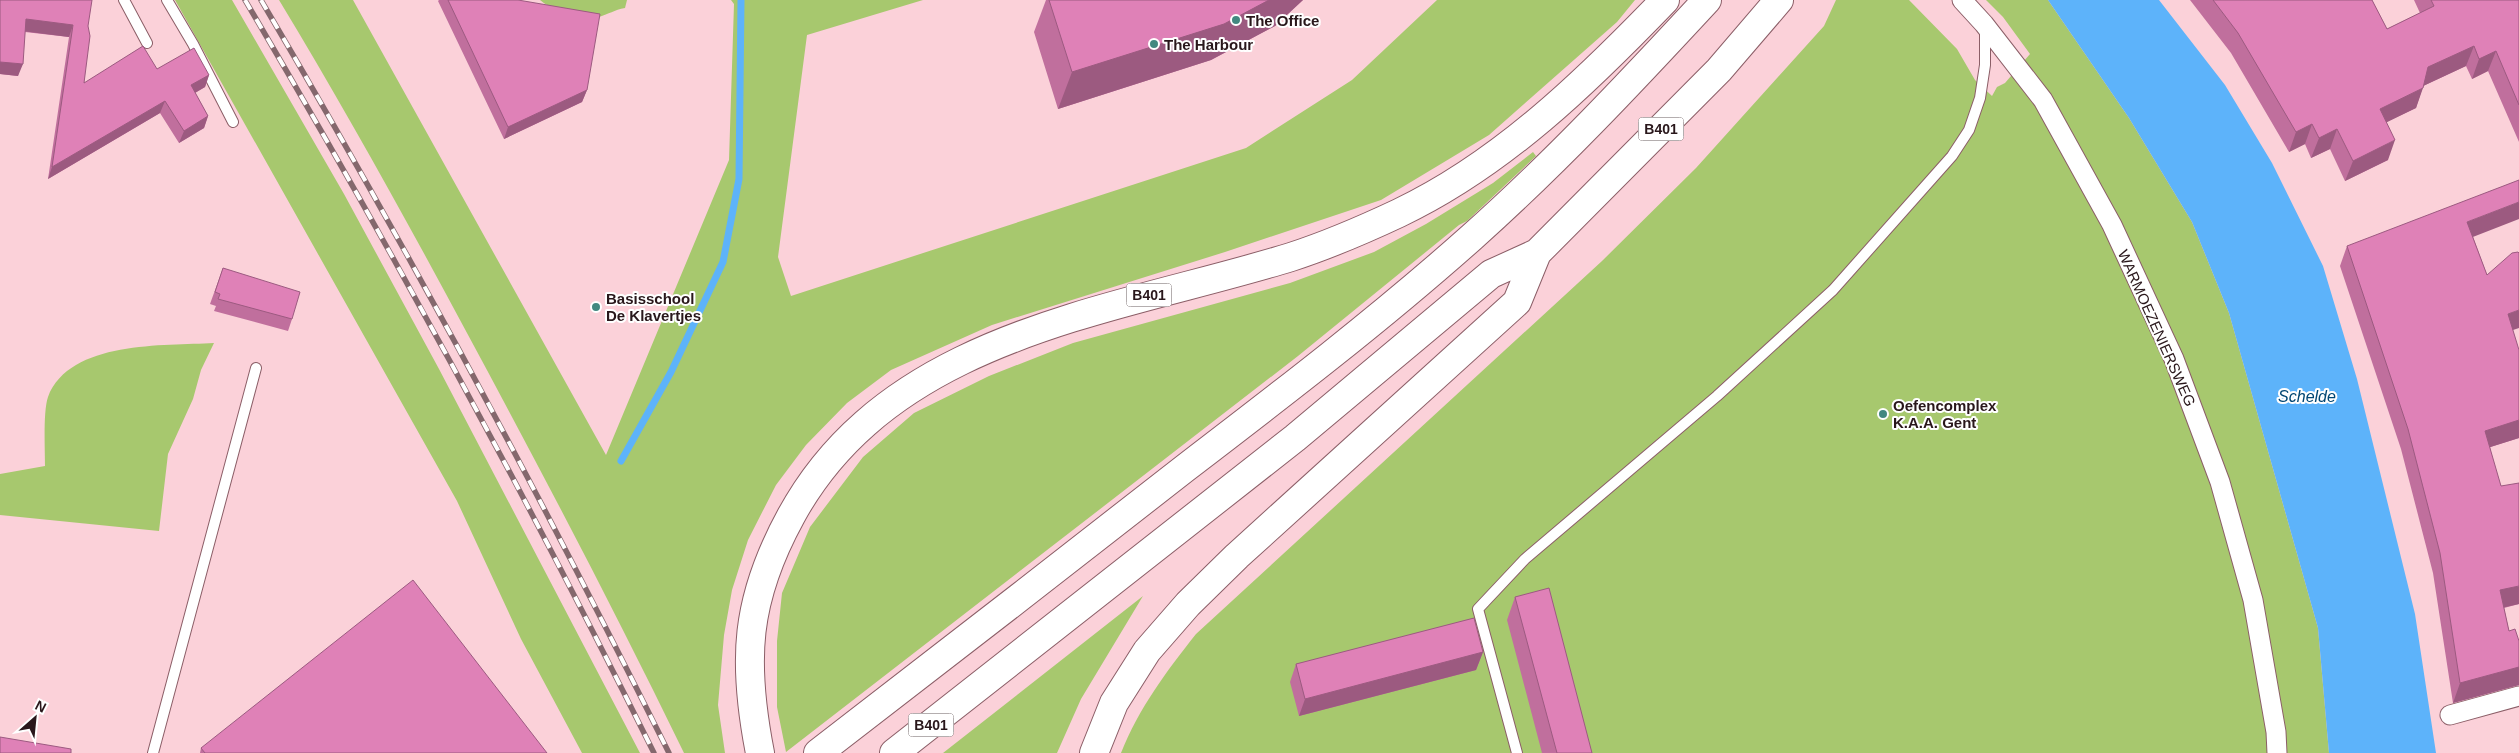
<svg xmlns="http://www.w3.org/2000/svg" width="2519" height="753" font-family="Helvetica,sans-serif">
<rect width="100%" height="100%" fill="#fbd1d9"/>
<path fill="#a7c86e" d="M 175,0 L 232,0 L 344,194 L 439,369 L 640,753 L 582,753 L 521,639 L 457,501 Z
M 279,0 L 353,0 L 606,455 L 729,160 L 734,4 L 731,0 L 923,0 L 807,35 L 778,257 L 791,296 L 1246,148 L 1352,80 L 1437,0 L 1635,0 L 1617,22 L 1489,135 L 1381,200 L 1225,252 L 992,325 L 891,370 L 847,403 L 806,445 L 776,485 L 748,540 L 732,590 L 724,635 L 718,705 L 725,753 L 684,753 C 615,611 542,472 467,333 C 407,221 345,109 279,0 Z
M 540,0 L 627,0 L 625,8 C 614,10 609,14 599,17 C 585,22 551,10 540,0 Z
M 1836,0 L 1909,0 L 1957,49 L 1975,80 L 1992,96 L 1997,87 L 2005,83 L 2030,54 L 2003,17 L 1986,0 L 2048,0 L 2129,118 L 2192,222 L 2229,313 L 2318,628 L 2329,753 L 1121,753 C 1139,708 1166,672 1196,634 L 1602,261 L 1696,168 L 1824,26 Z
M 1533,152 L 1536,156 L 1467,221 L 1459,225 L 1298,356 L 786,752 L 777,707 L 777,641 L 782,593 L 810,527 L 863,457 L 914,413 L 989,376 L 1073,343 L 1290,283 L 1374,252 L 1426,224 L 1493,183 Z
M 214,343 L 201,370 L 193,399 L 168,454 L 159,531 L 0,515 L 0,474 L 45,466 C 45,450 43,411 48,397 C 70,340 164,346 214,343 Z
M 1143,596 L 1081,699 L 1057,753 L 943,753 Z"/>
<path fill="#5db3fa" d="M 2048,0 L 2159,0 L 2225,85 L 2272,163 L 2323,266 L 2357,379 L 2415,614 L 2436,753 L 2329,753 L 2318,628 L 2229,313 L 2192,222 L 2129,118 Z"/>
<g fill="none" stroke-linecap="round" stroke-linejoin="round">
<path stroke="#5db3fa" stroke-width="7" d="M 621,461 L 671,372 L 723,262 L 739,179 L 741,0"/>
<g stroke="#8b5e67" stroke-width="12">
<path id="lane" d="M 124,0 L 147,43
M 167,0 L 193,44 L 233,122
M 153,753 L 256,368
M 1517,753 L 1478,609 L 1525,559 L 1717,396 L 1833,290 L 1952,156 L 1969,130 L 1980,98 L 1985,65 L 1985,27"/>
</g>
<g stroke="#8b5e67" stroke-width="21">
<path id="street" d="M 1962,0 L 1984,24 L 2043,100 L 2112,225 L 2174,359 L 2220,482 L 2253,600 L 2276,732 L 2277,753
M 2450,715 L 2519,696"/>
</g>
<g stroke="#8b5e67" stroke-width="30">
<path id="highway" d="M 760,753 C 742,661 745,600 791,516 C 890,334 1113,312 1291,257 C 1328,245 1365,229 1399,213 C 1502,164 1587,81 1665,0
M 818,753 C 941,659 1062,564 1184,469 C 1282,394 1380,319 1472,237 C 1555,163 1631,82 1707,0
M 894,753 L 1295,438 L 1491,274 L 1537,253 L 1719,70 L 1779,0
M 1094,753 L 1114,703 L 1147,651 L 1188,604 L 1237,556 L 1517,302 L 1537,253"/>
</g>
<use href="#lane" stroke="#fff" stroke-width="10"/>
<use href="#street" stroke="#fff" stroke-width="19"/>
<use href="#highway" stroke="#fff" stroke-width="28"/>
<g stroke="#84686d" stroke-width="5.5">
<path id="rail" d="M 245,0 C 390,246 527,497 654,753
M 261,0 C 406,246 542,498 669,753"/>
</g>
<use href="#rail" stroke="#fff" stroke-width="4" stroke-dasharray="11" stroke-linecap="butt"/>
</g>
<path fill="#c06f9d" d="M 0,0 L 88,26 L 84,83 L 157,69 L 209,75 L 205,87 L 195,93 L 208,116 L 204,128 L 179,143 L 160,113 L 48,179 L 69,37 L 25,32 L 18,76 L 0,74 Z
M 439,0 L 518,0 L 587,90 L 582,102 L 504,139 L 438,1 Z
M 1046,0 L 1303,0 L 1275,26 L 1211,60 L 1058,109 L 1034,32 Z
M 2190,0 L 2372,0 L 2387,29 L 2420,13 L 2414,0 L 2519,0 L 2519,142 L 2488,71 L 2472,79 L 2466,66 L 2423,86 L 2416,108 L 2386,122 L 2388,160 L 2345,181 L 2330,149 L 2311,158 L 2305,144 L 2289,152 L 2231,53 Z
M 2473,237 L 2487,275 L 2513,330 L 2519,438 L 2490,447 L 2519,604 L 2504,608 L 2509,631 L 2519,641 L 2519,685 L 2453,703 L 2433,573 L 2401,449 L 2340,266 L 2347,246 Z
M 223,268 L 292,319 L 288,331 L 214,311 L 216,306 L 210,304 Z
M 1515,597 L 1592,753 L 1542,753 L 1507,620 Z
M 1483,652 L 1476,670 L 1299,716 L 1290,682 L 1296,664 Z
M 201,748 L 547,753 L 200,753 Z"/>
<path fill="#9c5a80" d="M 1269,0 L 1303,0 L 1275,26 L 1211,60 L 1058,109 L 1072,72 Z
M 26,19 L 73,25 L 69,37 L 22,31 Z
M 2474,46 L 2466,66 L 2421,87 L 2428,67 Z
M 2496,51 L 2488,71 L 2472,79 L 2479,59 Z
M 0,62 L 23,64 L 18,76 L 0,74 Z
M 209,75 L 205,87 L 186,98 L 191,85 Z
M 2423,88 L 2416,108 L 2373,129 L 2380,109 Z
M 587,90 L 582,102 L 504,139 L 508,127 Z
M 165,101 L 160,113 L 48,179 L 52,167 Z
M 208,116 L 204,128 L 179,143 L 184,131 Z
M 2312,124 L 2305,144 L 2289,152 L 2296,132 Z
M 2337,129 L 2330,149 L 2311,158 L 2319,138 Z
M 2395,140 L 2388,160 L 2345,181 L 2353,161 Z
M 2519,202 L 2519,219 L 2460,242 L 2467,222 Z
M 2519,310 L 2519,328 L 2501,334 L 2508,314 Z
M 2519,420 L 2519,438 L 2478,451 L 2485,431 Z
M 2519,586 L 2519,604 L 2492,610 L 2500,590 Z
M 1483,652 L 1476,670 L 1299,716 L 1305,699 Z
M 2519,667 L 2519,685 L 2453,703 L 2460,683 Z"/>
<path fill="#df81b7" stroke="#9c5a80" d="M 0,0 L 92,0 L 88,26 L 90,36 L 84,83 L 143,46 L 157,69 L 194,48 L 209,75 L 191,85 L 208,116 L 184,131 L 165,101 L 52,167 L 73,25 L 26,19 L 23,64 L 0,62 Z
M 448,0 L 518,0 L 600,14 L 587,90 L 508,127 Z
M 1049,0 L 1269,0 L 1224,24 L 1072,72 Z
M 2213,0 L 2372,0 L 2387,29 L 2434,6 L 2431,0 L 2519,0 L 2519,105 L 2496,51 L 2479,59 L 2474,46 L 2428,67 L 2423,88 L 2380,109 L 2395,140 L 2353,161 L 2337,129 L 2319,138 L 2312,124 L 2296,132 L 2238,33 Z
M 2519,180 L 2519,202 L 2467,222 L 2487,275 L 2512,253 L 2518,252 L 2519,253 L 2519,310 L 2508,314 L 2519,350 L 2519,420 L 2485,431 L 2501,486 L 2519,483 L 2519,586 L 2500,590 L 2509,631 L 2515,629 L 2519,641 L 2519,667 L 2460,683 L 2440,553 L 2408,429 L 2347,246 Z
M 223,268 L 300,292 L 292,319 L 218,299 L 220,294 L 215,292 Z
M 413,580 L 547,753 L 205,753 L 201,748 Z
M 1549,588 L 1592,753 L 1557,753 L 1515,597 Z
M 1474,618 L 1483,652 L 1305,699 L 1296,664 Z
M 0,737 L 71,749 L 71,753 L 0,753 Z"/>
<g fill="#428880" stroke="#fff" stroke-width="2">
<circle cx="1236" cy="20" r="5"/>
<circle cx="1154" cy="44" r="5"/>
<circle cx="596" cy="307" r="5"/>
<circle cx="1883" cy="414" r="5"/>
</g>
<g text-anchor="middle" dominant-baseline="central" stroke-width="4" stroke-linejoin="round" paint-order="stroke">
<g fill="#fff" stroke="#695d5f" stroke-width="1">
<rect x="1638.5" y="117.5" width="45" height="23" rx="4"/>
<rect x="1126.5" y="283.5" width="45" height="23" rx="4"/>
<rect x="908.5" y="713.5" width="45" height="23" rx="4"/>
</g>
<g font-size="14" font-weight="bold" fill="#29171b">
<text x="1661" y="129">B401</text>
<text x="1149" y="295">B401</text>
<text x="931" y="725">B401</text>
</g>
<g font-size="15" font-weight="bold" fill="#29171b" stroke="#fff" text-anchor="start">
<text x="1246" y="20">The Office</text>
<text x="1164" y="44">The Harbour</text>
<text x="606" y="298">Basisschool<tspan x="606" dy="17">De Klavertjes</tspan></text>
<text x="1893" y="405">Oefencomplex<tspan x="1893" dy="17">K.A.A. Gent</tspan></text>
</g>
<g font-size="15" fill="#29171b" stroke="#fff">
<text transform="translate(2157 328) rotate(66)">WARMOEZENIERSWEG</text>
</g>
<g font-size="16" font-style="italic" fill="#014673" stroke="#fff">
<text x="2307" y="396">Schelde</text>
</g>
</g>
<g transform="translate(35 718) rotate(27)" stroke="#ffffff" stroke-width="4" paint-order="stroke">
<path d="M0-4L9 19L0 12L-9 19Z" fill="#29171b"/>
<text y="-8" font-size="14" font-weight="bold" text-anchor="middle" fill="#29171b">N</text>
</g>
</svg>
